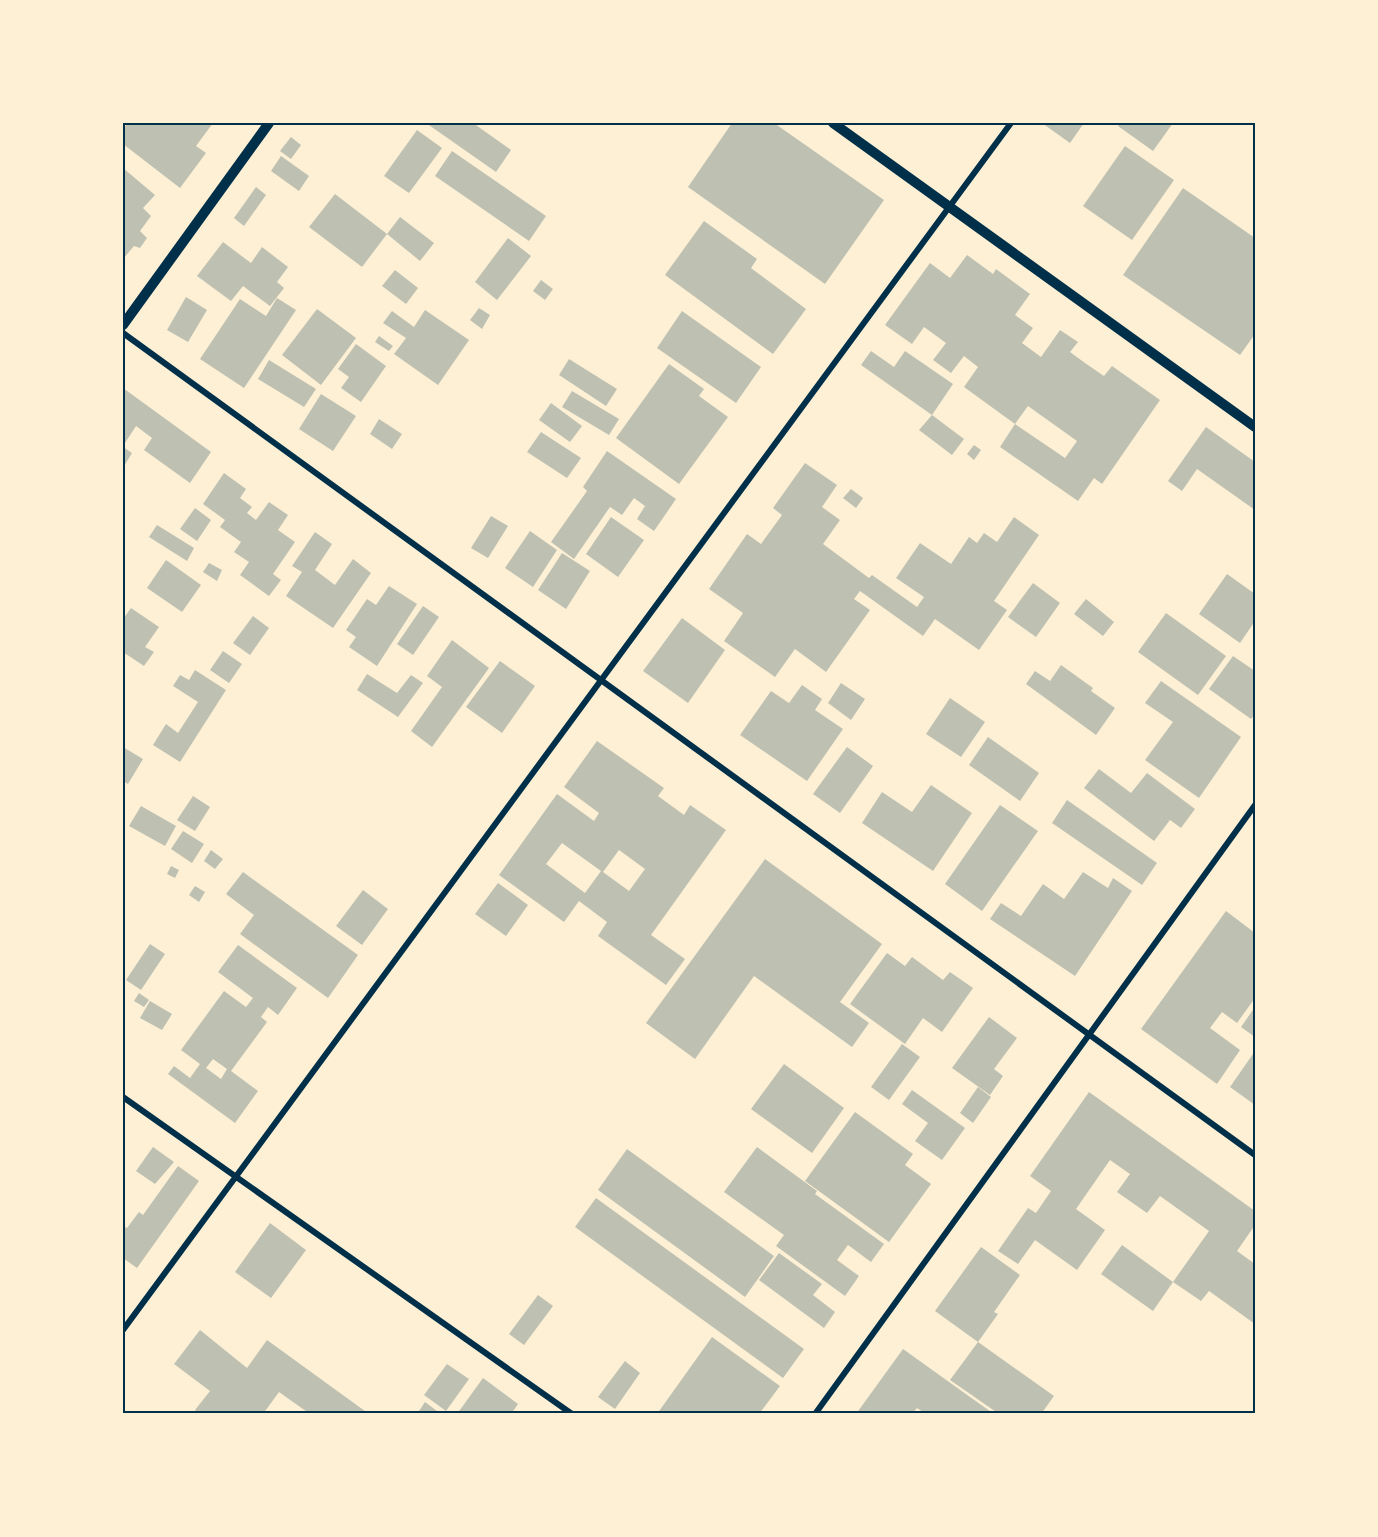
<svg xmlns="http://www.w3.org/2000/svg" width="1378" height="1537" font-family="'Crimson Pro',serif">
<rect width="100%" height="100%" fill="#fdf0d5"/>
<path fill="#bec0b2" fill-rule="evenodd" d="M 128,123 L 213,123 L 196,146 L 206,153 L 180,188 L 123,144 L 123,129 Z
M 426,123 L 473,123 L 511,150 L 496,172 Z
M 732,123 L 774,123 L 884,200 L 825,284 L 688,187 Z
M 1042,123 L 1084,123 L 1070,143 Z
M 1120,123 L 1173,123 L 1153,151 L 1118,126 Z
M 417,130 L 442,148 L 409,193 L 384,176 Z
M 291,137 L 301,145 L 291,159 L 280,151 Z
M 1125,146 L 1174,180 L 1132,240 L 1083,206 Z
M 452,151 L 546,216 L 529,241 L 435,176 Z
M 281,156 L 309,176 L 299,191 L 271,171 Z
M 123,168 L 155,195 L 143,208 L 151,216 L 140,231 L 147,238 L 140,248 L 134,246 L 123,259 Z
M 256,187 L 266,195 L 244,226 L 234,218 Z
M 1183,188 L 1255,238 L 1255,334 L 1240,355 L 1123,275 Z
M 335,194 L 387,234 L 362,267 L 309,227 Z
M 400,217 L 434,243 L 420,261 L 387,234 Z
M 704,221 L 757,259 L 751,268 L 806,309 L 773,354 L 665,275 Z
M 508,238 L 531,256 L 497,300 L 475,282 Z
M 223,242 L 251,263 L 262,247 L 288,267 L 277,282 L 284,288 L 270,306 L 243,286 L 231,301 L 197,276 Z
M 967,255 L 993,274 L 996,269 L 1030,294 L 1015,315 L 1033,328 L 1022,343 L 1041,357 L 1060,330 L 1078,342 L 1070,352 L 1085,363 L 1104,376 L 1112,366 L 1160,400 L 1102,484 L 1094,478 L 1078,501 L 1000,447 L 1015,424 L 1065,458 L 1077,441 L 1028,406 L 1015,424 L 964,387 L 978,367 L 964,356 L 951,373 L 933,360 L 946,343 L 924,327 L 912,344 L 885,325 L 930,263 L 950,278 Z
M 395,270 L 418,288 L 406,304 L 382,286 Z
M 541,280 L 553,289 L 545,300 L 533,291 Z
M 186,297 L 207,310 L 188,342 L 167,330 Z
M 277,298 L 296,310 L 244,388 L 200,359 L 240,299 L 266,316 Z
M 479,308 L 490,315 L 482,329 L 470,320 Z
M 317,309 L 356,338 L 321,385 L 282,355 Z
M 425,310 L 469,340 L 438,385 L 394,354 L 406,338 L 383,323 L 392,311 L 414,327 Z
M 682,311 L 761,367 L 736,403 L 657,348 Z
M 379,336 L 393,346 L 389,351 L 375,342 Z
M 356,344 L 386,366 L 361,402 L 341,388 L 349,377 L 338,369 Z
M 871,351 L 894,367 L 905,351 L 953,384 L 932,415 L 964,439 L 952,455 L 919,430 L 932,415 L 861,365 Z
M 569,359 L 617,389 L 606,406 L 559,375 Z
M 269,360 L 316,389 L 304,407 L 258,379 Z
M 669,364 L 704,389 L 699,396 L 728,417 L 679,484 L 616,438 Z
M 123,388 L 211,452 L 190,483 L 144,450 L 152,438 L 136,426 L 123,446 Z
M 572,391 L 619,419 L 609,435 L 562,407 Z
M 321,394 L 356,416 L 333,451 L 299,429 Z
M 551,403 L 582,426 L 570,442 L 539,420 Z
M 379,419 L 402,434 L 392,449 L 370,434 Z
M 1206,427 L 1255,462 L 1255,510 L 1197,469 L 1182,491 L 1168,481 Z
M 541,432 L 581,458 L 567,478 L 527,452 Z
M 974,445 L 981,450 L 974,460 L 967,454 Z
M 123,447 L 132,453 L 123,468 Z
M 607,451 L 676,499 L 654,531 L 637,519 L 645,506 L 634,498 L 622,515 L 610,507 L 574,559 L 551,542 L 587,491 L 583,487 Z
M 805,463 L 837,485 L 822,507 L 840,520 L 823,544 L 869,578 L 872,575 L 917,607 L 924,597 L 896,578 L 920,543 L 951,564 L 969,537 L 977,543 L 984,533 L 997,542 L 1014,517 L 1039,535 L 994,601 L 1007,610 L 979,650 L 935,619 L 923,636 L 860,591 L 854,599 L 870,610 L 826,672 L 795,649 L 775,677 L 724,641 L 743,613 L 709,589 L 747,534 L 761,544 L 782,515 L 773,508 Z
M 224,473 L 246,489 L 240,498 L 252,507 L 247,513 L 256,520 L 269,502 L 288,515 L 278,530 L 295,542 L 273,574 L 281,580 L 269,596 L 240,575 L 249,562 L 234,552 L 241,542 L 220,527 L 225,520 L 203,504 Z
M 851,489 L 863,498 L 856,508 L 843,498 Z
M 195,508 L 211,520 L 197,541 L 180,529 Z
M 491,516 L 508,526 L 488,558 L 471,548 Z
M 611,517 L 644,540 L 618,577 L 586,554 Z
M 157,525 L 194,548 L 187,561 L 149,537 Z
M 530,531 L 557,550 L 533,587 L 505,568 Z
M 315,532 L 332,544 L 315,570 L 335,585 L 353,559 L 371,573 L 333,628 L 286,596 L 302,572 L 292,566 Z
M 562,553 L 590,571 L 566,609 L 538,590 Z
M 166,560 L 201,585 L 182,612 L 147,588 Z
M 209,563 L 222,570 L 217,581 L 203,572 Z
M 1227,574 L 1255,594 L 1255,621 L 1240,643 L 1199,614 Z
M 1033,583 L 1060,603 L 1036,637 L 1008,617 Z
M 389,586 L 417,604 L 377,666 L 349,647 L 356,637 L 346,630 L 367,599 L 376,605 Z
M 1086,599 L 1114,622 L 1103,636 L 1074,614 Z
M 423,606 L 439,617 L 413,655 L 397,644 Z
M 131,608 L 159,627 L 145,647 L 154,652 L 144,666 L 123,652 L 123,619 Z
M 1166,613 L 1226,656 L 1198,695 L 1138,652 Z
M 253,616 L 269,628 L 250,655 L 233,643 Z
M 682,618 L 725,650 L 688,703 L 643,671 Z
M 452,640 L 489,668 L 432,747 L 411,731 L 442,687 L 427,676 Z
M 223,651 L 242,664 L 229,683 L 210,670 Z
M 1233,656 L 1255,671 L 1255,714 L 1251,719 L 1209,689 Z
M 500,661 L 535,686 L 502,733 L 466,707 Z
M 1061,665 L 1093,688 L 1091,691 L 1115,708 L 1096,735 L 1026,684 L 1035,671 L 1050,681 Z
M 195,670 L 226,690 L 180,762 L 153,745 L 166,724 L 178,733 L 198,702 L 173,686 L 180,675 L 189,680 Z
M 367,674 L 397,693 L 411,675 L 423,683 L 398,717 L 357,690 Z
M 1161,681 L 1241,737 L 1199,798 L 1145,760 L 1173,722 L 1145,703 Z
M 841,683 L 865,699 L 851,720 L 828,703 Z
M 802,685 L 822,699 L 815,710 L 843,729 L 807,781 L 740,735 L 771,691 L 789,703 Z
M 950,698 L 985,722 L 961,757 L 926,734 Z
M 988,737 L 1039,773 L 1020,801 L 969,765 Z
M 597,741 L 664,788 L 658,796 L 684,815 L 690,805 L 726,830 L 651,935 L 685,959 L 666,985 L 598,936 L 607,922 L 579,901 L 564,922 L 499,875 L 557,794 L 594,821 L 599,813 L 564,787 ZM 562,843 L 601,871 L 585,893 L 546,864 ZM 619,850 L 645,869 L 629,891 L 603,872 Z
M 123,747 L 143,759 L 128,784 L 123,781 Z
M 847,747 L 873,766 L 840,813 L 813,794 Z
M 1099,769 L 1131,793 L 1147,773 L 1195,809 L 1181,828 L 1170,820 L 1154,841 L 1084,788 Z
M 931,785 L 972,813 L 933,871 L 862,823 L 882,792 L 912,812 Z
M 193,796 L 210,807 L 195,831 L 177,820 Z
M 1067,800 L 1157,863 L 1142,885 L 1052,823 Z
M 1000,805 L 1038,831 L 982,911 L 945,884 Z
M 141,806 L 176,826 L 165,846 L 129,826 Z
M 183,831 L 204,844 L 192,863 L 171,849 Z
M 211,850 L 223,859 L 215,869 L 204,861 Z
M 765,859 L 882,944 L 840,1002 L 869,1023 L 852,1047 L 754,976 L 695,1059 L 646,1023 Z
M 171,866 L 179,870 L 175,878 L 167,874 Z
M 243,872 L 358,955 L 328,998 L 240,934 L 254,915 L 226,894 Z
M 1083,872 L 1108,888 L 1113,878 L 1132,891 L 1075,976 L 990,919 L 1001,903 L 1021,916 L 1043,884 L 1064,899 Z
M 498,883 L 528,905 L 506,936 L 475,914 Z
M 195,886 L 205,892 L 199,902 L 189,895 Z
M 363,890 L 388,909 L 362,945 L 336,926 Z
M 1226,911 L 1255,933 L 1255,998 L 1237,1023 L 1222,1012 L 1210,1028 L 1240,1050 L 1217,1084 L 1141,1029 Z
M 150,944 L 165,954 L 141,990 L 126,980 Z
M 238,945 L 297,988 L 278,1015 L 268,1007 L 261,1017 L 267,1022 L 231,1071 L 258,1091 L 235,1123 L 168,1074 L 174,1066 L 190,1078 L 200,1064 L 181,1050 L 224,991 L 246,1007 L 253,998 L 218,972 ZM 213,1059 L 227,1069 L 221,1079 L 206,1068 Z
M 887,953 L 905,966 L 912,957 L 943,980 L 950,972 L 973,988 L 942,1032 L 923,1018 L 905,1044 L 850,1004 Z
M 139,993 L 149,1000 L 144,1007 L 134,1001 Z
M 150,1001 L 172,1014 L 162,1030 L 140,1018 Z
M 1255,1007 L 1255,1037 L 1241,1027 Z
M 989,1017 L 1017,1038 L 994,1069 L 1003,1076 L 990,1095 L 952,1068 Z
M 902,1044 L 920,1057 L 889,1100 L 871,1087 Z
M 1255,1051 L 1255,1105 L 1230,1087 Z
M 784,1064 L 844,1108 L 812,1153 L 751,1109 Z
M 978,1087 L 991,1097 L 973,1123 L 960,1113 Z
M 912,1090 L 965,1128 L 942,1160 L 915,1141 L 928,1123 L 902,1104 Z
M 1089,1092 L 1255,1211 L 1255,1225 L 1237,1251 L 1255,1264 L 1255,1324 L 1209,1291 L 1201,1301 L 1173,1282 L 1209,1231 L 1160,1196 L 1147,1213 L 1117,1192 L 1130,1174 L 1110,1160 L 1076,1209 L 1105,1230 L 1077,1270 L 1035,1240 L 1018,1264 L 998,1251 L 1028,1208 L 1036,1213 L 1051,1191 L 1030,1176 Z
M 855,1112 L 913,1154 L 905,1165 L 931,1184 L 889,1242 L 805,1181 Z
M 153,1147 L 174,1162 L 155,1184 L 136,1171 Z
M 757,1147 L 817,1191 L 815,1194 L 884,1244 L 871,1262 L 848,1245 L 837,1260 L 859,1276 L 845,1296 L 776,1246 L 784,1235 L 724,1192 Z
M 627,1149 L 774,1256 L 745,1297 L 598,1190 Z
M 178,1166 L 199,1181 L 137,1268 L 123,1258 L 123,1226 L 127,1228 L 139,1212 L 143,1215 Z
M 596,1198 L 804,1349 L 783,1378 L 575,1227 Z
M 270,1223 L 306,1250 L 271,1298 L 235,1272 Z
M 1122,1245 L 1173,1282 L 1153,1311 L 1101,1274 Z
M 981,1247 L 1020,1275 L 994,1312 L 998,1314 L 978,1342 L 1054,1396 L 1041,1414 L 999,1414 L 950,1380 L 978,1342 L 935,1311 Z
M 779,1253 L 822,1284 L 813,1295 L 835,1312 L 824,1328 L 759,1280 Z
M 538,1295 L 553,1306 L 524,1345 L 509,1334 Z
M 200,1330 L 247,1368 L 267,1340 L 369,1414 L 310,1414 L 279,1392 L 263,1414 L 200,1414 L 195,1410 L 210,1391 L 174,1364 Z
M 712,1337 L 780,1386 L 759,1414 L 657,1414 Z
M 903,1349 L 963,1392 L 994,1414 L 926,1414 L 917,1408 L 912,1414 L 856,1414 Z
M 625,1361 L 640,1373 L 615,1409 L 598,1397 Z
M 447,1364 L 469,1379 L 446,1411 L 424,1395 Z
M 483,1378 L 518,1404 L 511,1414 L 457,1414 Z
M 425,1402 L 441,1414 L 417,1414 Z"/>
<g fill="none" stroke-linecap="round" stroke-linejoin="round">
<path stroke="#003049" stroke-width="6" d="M 123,333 L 1255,1155
M 123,1097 L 572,1414
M 123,1330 L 1011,123
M 815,1414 L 1255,805"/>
<path stroke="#003049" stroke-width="10" d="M 833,123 L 1255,427
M 123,325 L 269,123"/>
</g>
<rect width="1378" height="1537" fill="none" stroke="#fdf0d5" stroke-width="249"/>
<rect x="124" y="124" width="1130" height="1288" fill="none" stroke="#003049" stroke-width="2"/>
</svg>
